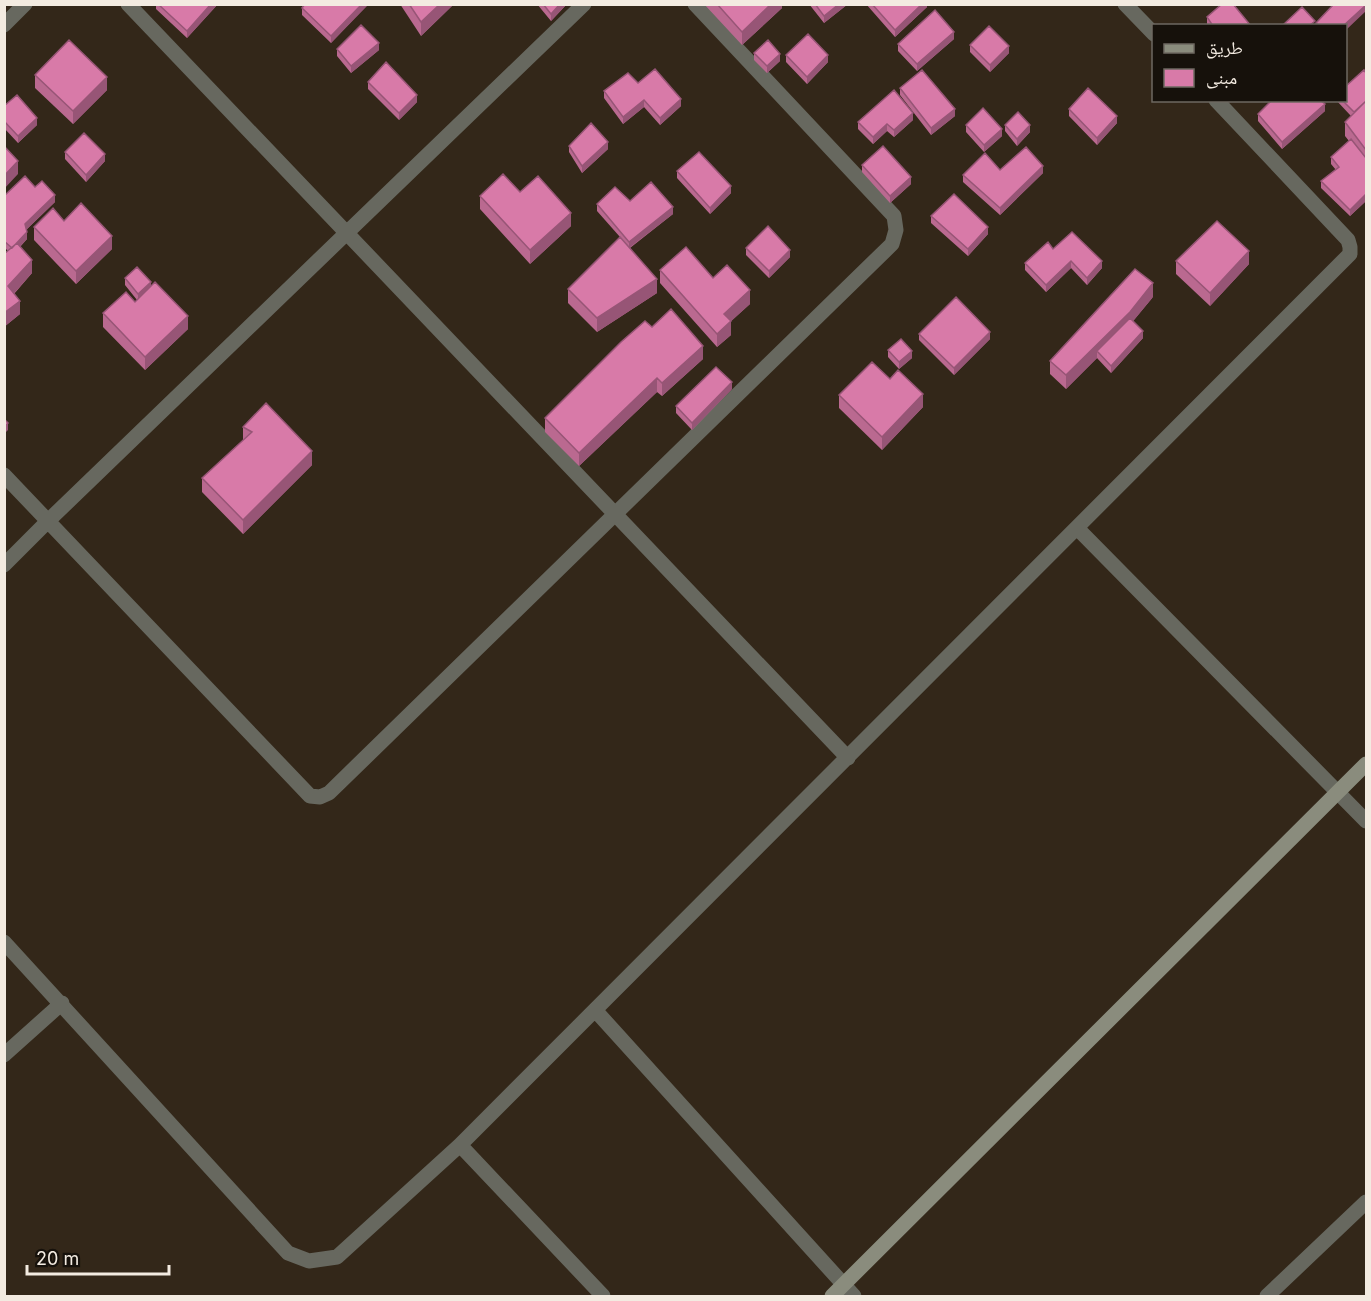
<svg xmlns="http://www.w3.org/2000/svg" width="1371" height="1301" font-family="Inter,'Noto Naskh Arabic',sans-serif">
<rect width="100%" height="100%" fill="#332719"/>
<g fill="none" stroke-linecap="round" stroke-linejoin="round">
<path stroke="#67685f" stroke-width="15" d="M 128,4 L 848,758
M 1125,4 L 1154,34
M 4,25 L 25,4
M 4,475 L 310,796 L 320,797 L 329,793 L 892,244 L 896,230 L 894,216 L 695,4
M 1077,528 L 1366,821
M 4,565 L 48,521 L 584,4
M 4,942 L 288,1253 L 309,1261 L 337,1257 L 460,1145 L 1350,254 L 1350,247 L 1348,240 L 1216,100
M 595,1010 L 854,1296
M 4,1055 L 62,1003
M 460,1145 L 603,1296
M 1267,1296 L 1366,1202"/>
<path stroke="#8a8c7d" stroke-width="15" d="M 832,1296 L 1366,764"/>
</g>
<path fill="#ba6990" d="M 156,4 L 218,4 L 187,38 L 156,9 Z
M 368,4 L 331,43 L 302,15 L 302,8 Z
M 400,4 L 454,4 L 421,36 Z
M 537,4 L 567,4 L 551,21 Z
M 704,4 L 782,4 L 782,8 L 742,45 Z
M 809,4 L 848,4 L 824,23 Z
M 866,4 L 927,4 L 927,7 L 895,37 Z
M 1207,17 L 1251,26 L 1208,26 L 1207,24 Z
M 954,39 L 917,71 L 898,51 L 898,44 Z
M 970,45 L 1009,53 L 990,72 L 970,52 Z
M 337,49 L 379,50 L 351,73 L 337,56 Z
M 754,53 L 780,61 L 767,73 L 754,60 Z
M 786,55 L 828,62 L 807,84 L 786,62 Z
M 1366,73 L 1366,201 L 1350,216 L 1321,188 L 1321,181 L 1336,170 L 1331,164 L 1331,157 L 1349,141 L 1345,136 L 1345,122 L 1351,116 L 1336,100 L 1346,100 Z
M 35,75 L 107,90 L 73,124 L 35,88 Z
M 368,82 L 417,102 L 399,120 L 368,89 Z
M 638,83 L 681,106 L 660,125 L 644,107 L 623,124 L 604,98 L 604,91 Z
M 900,88 L 955,116 L 931,135 L 900,95 Z
M 4,106 L 37,125 L 18,143 L 4,128 Z
M 1069,109 L 1117,123 L 1097,145 L 1069,116 Z
M 1325,111 L 1282,149 L 1258,121 L 1258,114 Z
M 913,120 L 894,137 L 887,131 L 873,144 L 858,129 L 858,122 Z
M 966,125 L 1002,136 L 984,152 L 966,132 Z
M 1005,125 L 1030,132 L 1017,146 L 1005,131 Z
M 569,146 L 608,149 L 582,173 L 569,152 Z
M 65,152 L 105,161 L 86,182 L 65,159 Z
M 862,165 L 911,184 L 890,203 L 862,172 Z
M 1000,170 L 1043,173 L 1000,215 L 963,182 L 963,175 Z
M 677,171 L 731,193 L 710,214 L 677,178 Z
M 35,187 L 55,202 L 26,230 L 27,239 L 20,247 L 32,273 L 14,294 L 20,314 L 4,327 L 4,249 L 5,253 L 8,251 L 4,247 L 4,196 Z
M 520,192 L 571,226 L 530,264 L 480,209 L 480,196 Z
M 630,201 L 673,214 L 630,248 L 657,293 L 597,332 L 568,303 L 568,289 L 620,237 L 597,211 L 597,204 Z
M 931,216 L 988,234 L 968,256 L 931,223 Z
M 34,227 L 112,249 L 76,284 L 34,240 Z
M 746,248 L 790,257 L 769,278 L 746,255 Z
M 1053,249 L 1102,268 L 1087,285 L 1071,268 L 1046,292 L 1025,270 L 1025,263 Z
M 1176,261 L 1249,264 L 1210,306 L 1176,274 Z
M 660,270 L 713,278 L 750,304 L 731,321 L 731,335 L 717,347 L 660,283 Z
M 125,278 L 151,286 L 188,329 L 145,370 L 103,327 L 103,313 L 135,302 L 137,300 L 125,285 Z
M 1153,297 L 1133,321 L 1143,338 L 1111,373 L 1097,358 L 1066,389 L 1050,374 L 1050,361 Z
M 652,327 L 703,359 L 662,396 L 657,392 L 579,466 L 545,432 L 545,418 Z
M 919,334 L 990,339 L 954,375 L 919,340 Z
M 888,350 L 912,358 L 899,369 L 888,357 Z
M 890,379 L 923,407 L 882,450 L 839,408 L 839,395 Z
M 732,389 L 692,430 L 676,413 L 676,406 Z
M 243,427 L 312,465 L 243,534 L 202,492 L 202,478 L 243,440 Z"/>
<path fill="#975576" d="M 211,4 L 218,4 L 187,38 L 187,31 Z
M 362,4 L 368,5 L 331,43 L 331,36 Z
M 440,4 L 454,4 L 421,36 L 421,22 Z
M 560,4 L 567,4 L 551,21 L 551,14 Z
M 771,4 L 782,4 L 782,8 L 742,45 L 742,32 Z
M 839,4 L 848,4 L 824,23 L 824,16 Z
M 922,4 L 927,4 L 927,7 L 895,37 L 895,30 Z
M 1366,5 L 1366,11 L 1346,30 L 1346,26 L 1343,26 Z
M 954,32 L 954,39 L 917,71 L 917,64 Z
M 379,43 L 379,50 L 351,73 L 351,66 Z
M 1009,46 L 1009,53 L 990,72 L 990,65 Z
M 780,54 L 780,61 L 767,73 L 767,66 Z
M 828,55 L 828,62 L 807,84 L 807,77 Z
M 107,77 L 107,90 L 73,124 L 73,111 Z
M 417,95 L 417,102 L 399,120 L 399,113 Z
M 681,99 L 681,106 L 660,125 L 660,118 Z
M 644,100 L 644,107 L 623,124 L 623,117 Z
M 1325,104 L 1325,111 L 1282,149 L 1282,142 Z
M 955,109 L 955,116 L 931,135 L 931,128 Z
M 913,113 L 913,120 L 894,137 L 894,130 Z
M 1117,116 L 1117,123 L 1097,145 L 1097,138 Z
M 37,118 L 37,125 L 18,143 L 18,136 Z
M 887,124 L 887,131 L 873,144 L 873,137 Z
M 1030,125 L 1030,132 L 1017,146 L 1017,139 Z
M 1002,129 L 1002,136 L 984,152 L 984,145 Z
M 608,142 L 608,149 L 582,173 L 582,166 Z
M 105,154 L 105,161 L 86,182 L 86,175 Z
M 18,161 L 18,174 L 4,189 L 4,176 Z
M 1043,166 L 1043,173 L 1000,215 L 1000,208 Z
M 911,177 L 911,184 L 890,203 L 890,196 Z
M 731,186 L 731,193 L 710,214 L 710,208 Z
M 1366,194 L 1366,201 L 1350,216 L 1350,210 Z
M 55,195 L 55,202 L 25,231 L 25,224 Z
M 673,207 L 673,214 L 629,248 L 629,242 Z
M 571,213 L 571,226 L 530,264 L 530,250 Z
M 988,227 L 988,234 L 968,256 L 968,249 Z
M 27,232 L 27,239 L 12,255 L 12,248 Z
M 112,236 L 112,249 L 76,284 L 76,271 Z
M 790,250 L 790,257 L 769,278 L 769,271 Z
M 1249,251 L 1249,264 L 1210,306 L 1210,293 Z
M 32,260 L 32,273 L 8,300 L 8,286 Z
M 1071,261 L 1071,268 L 1046,292 L 1046,285 Z
M 1102,261 L 1102,268 L 1087,285 L 1087,278 Z
M 657,279 L 657,293 L 597,332 L 597,318 Z
M 151,282 L 151,289 L 138,301 L 138,294 Z
M 1153,283 L 1153,297 L 1130,325 L 1097,351 L 1097,358 L 1066,389 L 1066,375 Z
M 750,290 L 750,304 L 727,325 L 731,321 L 731,335 L 717,347 L 717,334 L 724,314 Z
M 20,301 L 20,314 L 4,327 L 4,313 Z
M 188,316 L 188,329 L 145,370 L 145,357 Z
M 1143,331 L 1143,338 L 1111,373 L 1111,366 Z
M 990,332 L 990,339 L 954,375 L 954,368 Z
M 703,346 L 703,359 L 662,396 L 662,383 Z
M 912,351 L 912,358 L 899,369 L 899,362 Z
M 657,378 L 657,392 L 579,466 L 579,453 Z
M 732,382 L 732,389 L 692,430 L 692,423 Z
M 923,394 L 923,407 L 882,450 L 882,437 Z
M 8,423 L 8,430 L 4,434 L 4,427 Z
M 312,451 L 312,465 L 243,534 L 243,520 Z"/>
<path fill="#d87aa8" stroke="#975576" stroke-width="1.5" d="M 158,4 L 211,4 L 187,31 Z
M 305,4 L 362,4 L 331,36 L 302,8 Z
M 409,4 L 440,4 L 421,22 Z
M 543,4 L 560,4 L 551,14 Z
M 717,4 L 771,4 L 742,32 Z
M 815,4 L 839,4 L 824,16 Z
M 872,4 L 922,4 L 895,30 Z
M 1222,4 L 1233,4 L 1251,26 L 1213,26 L 1207,17 Z
M 1334,4 L 1366,4 L 1366,5 L 1343,26 L 1319,26 L 1316,23 Z
M 1302,7 L 1315,21 L 1309,26 L 1284,26 L 1283,25 Z
M 935,10 L 954,32 L 917,64 L 898,44 Z
M 361,25 L 379,43 L 351,66 L 337,49 Z
M 989,26 L 1009,46 L 990,65 L 970,45 Z
M 808,34 L 828,55 L 807,77 L 786,55 Z
M 69,40 L 107,77 L 73,111 L 35,75 Z
M 768,40 L 780,54 L 767,66 L 754,53 Z
M 386,62 L 417,95 L 399,113 L 368,82 Z
M 655,69 L 681,99 L 660,118 L 644,100 L 623,117 L 604,91 L 628,73 L 638,83 Z
M 922,70 L 955,109 L 931,128 L 900,88 Z
M 1364,70 L 1366,73 L 1366,101 L 1354,112 L 1342,100 L 1346,100 L 1346,86 Z
M 1088,88 L 1117,116 L 1097,138 L 1069,109 Z
M 894,90 L 913,113 L 894,130 L 887,124 L 873,137 L 858,122 Z
M 17,95 L 37,118 L 18,136 L 4,121 L 4,106 Z
M 1272,100 L 1320,100 L 1325,104 L 1282,142 L 1258,114 Z
M 1366,101 L 1366,150 L 1345,122 Z
M 983,108 L 1002,129 L 984,145 L 966,125 Z
M 1018,112 L 1030,125 L 1017,139 L 1005,125 Z
M 591,123 L 608,142 L 582,166 L 569,146 Z
M 84,133 L 105,154 L 86,175 L 65,152 Z
M 1351,139 L 1366,158 L 1366,194 L 1350,210 L 1321,181 L 1339,167 L 1331,157 Z
M 4,146 L 18,161 L 4,176 Z
M 883,146 L 911,177 L 890,196 L 862,165 Z
M 1026,147 L 1043,166 L 1000,208 L 963,175 L 985,153 L 1000,170 Z
M 699,152 L 731,186 L 710,208 L 677,171 Z
M 503,174 L 520,192 L 538,176 L 571,213 L 530,250 L 480,196 Z
M 25,176 L 35,187 L 42,181 L 55,195 L 25,224 L 27,232 L 12,248 L 4,241 L 4,196 Z
M 651,182 L 673,207 L 629,242 L 597,204 L 615,187 L 630,201 Z
M 954,194 L 988,227 L 968,249 L 931,216 Z
M 81,203 L 112,236 L 76,271 L 34,227 L 53,208 L 64,221 Z
M 1217,221 L 1249,251 L 1210,293 L 1176,261 Z
M 768,226 L 790,250 L 769,271 L 746,248 Z
M 1072,232 L 1102,261 L 1087,278 L 1071,261 L 1046,285 L 1025,263 L 1048,242 L 1053,249 Z
M 620,237 L 657,279 L 597,318 L 568,289 Z
M 17,243 L 32,260 L 8,286 L 20,301 L 4,313 L 4,254 Z
M 686,247 L 713,278 L 727,265 L 750,290 L 724,314 L 731,321 L 717,334 L 660,270 Z
M 137,267 L 151,282 L 138,294 L 125,278 Z
M 1135,269 L 1153,283 L 1130,312 L 1066,375 L 1050,361 Z
M 155,282 L 188,316 L 145,357 L 103,313 L 126,292 L 135,302 Z
M 956,297 L 990,332 L 954,368 L 919,334 Z
M 671,309 L 703,346 L 662,383 L 657,378 L 579,453 L 545,418 L 621,342 L 645,321 L 652,327 Z
M 1130,318 L 1143,331 L 1111,366 L 1097,351 Z
M 901,339 L 912,351 L 899,362 L 888,350 Z
M 872,362 L 890,379 L 898,370 L 923,394 L 882,437 L 839,395 Z
M 716,367 L 732,382 L 692,423 L 676,406 Z
M 266,403 L 312,451 L 243,520 L 202,478 L 252,432 L 243,427 Z
M 4,419 L 8,423 L 4,427 Z"/>
<rect width="1371" height="1301" fill="none" stroke="#f3ebe1" stroke-width="12"/>
<rect x="1152" y="24" width="195" height="78" fill="#16110b" stroke="#6e6861" stroke-width="1.5"/>
<rect x="1164" y="44" width="30" height="9" fill="#8a8c7d" stroke="#6e6861" stroke-width="1.5"/>
<text x="1206" y="54" font-size="18" fill="#f3ebe1">طريق</text>
<rect x="1164" y="69" width="30" height="18" fill="#d87aa8" stroke="#6e6861" stroke-width="1.5"/>
<text x="1206" y="84" font-size="18" fill="#f3ebe1">مبنى</text>
<path d="M27 1265v9h142v-9" fill="none" stroke="#f3ebe1" stroke-width="3"/>
<text x="36" y="1265" font-size="18" fill="#f3ebe1" stroke="#16110b" stroke-width="4.5" paint-order="stroke">20 m</text>
</svg>
